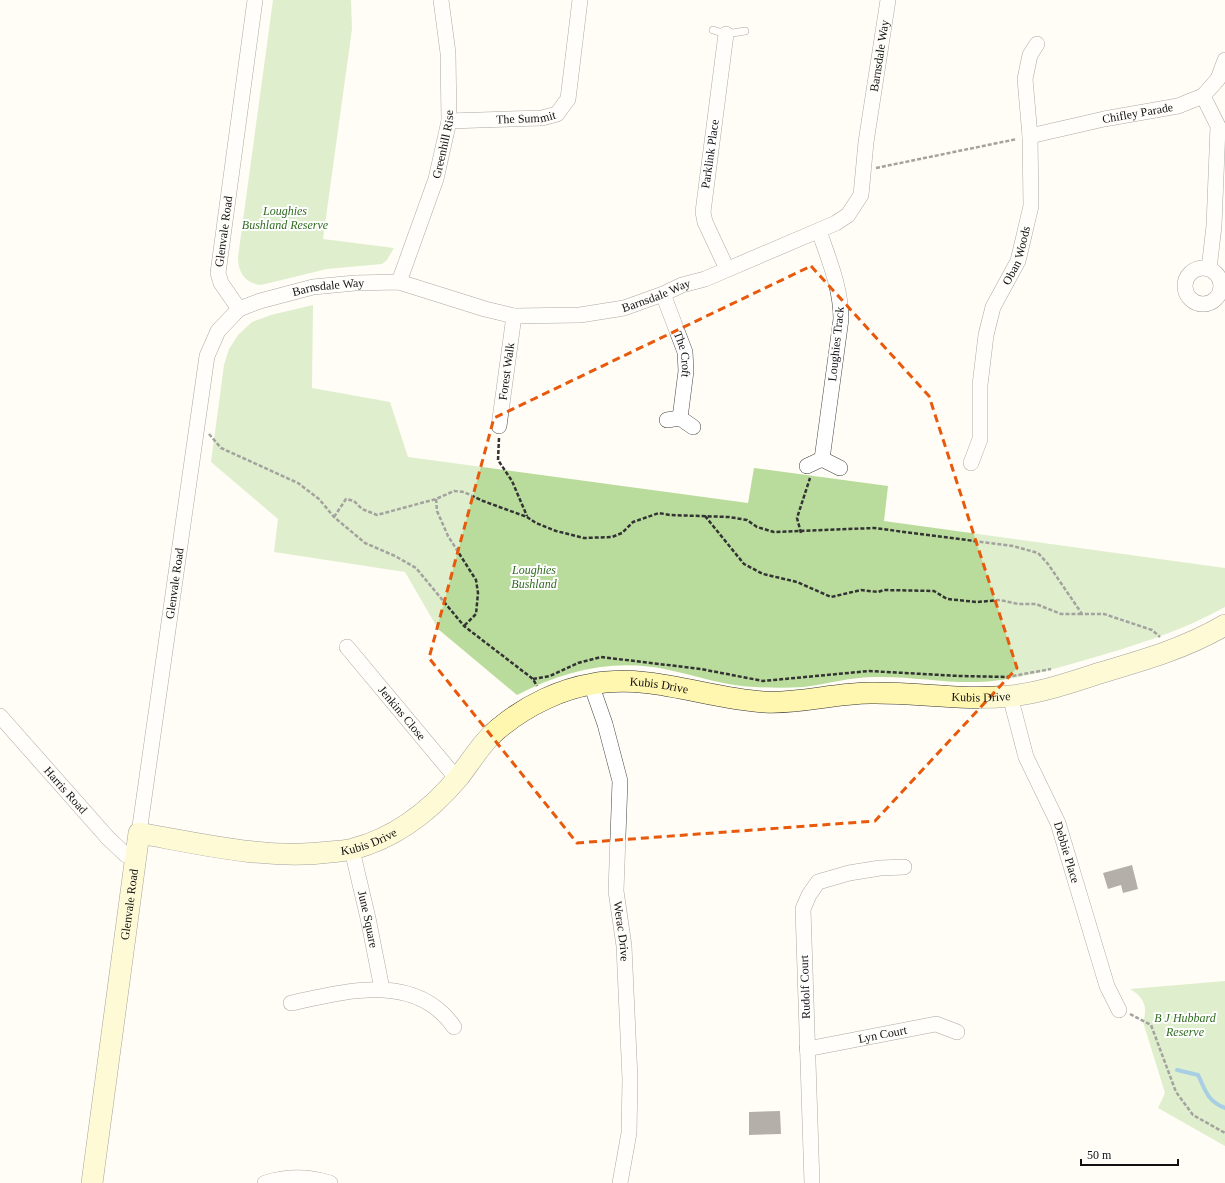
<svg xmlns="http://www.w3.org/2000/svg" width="1225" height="1183" font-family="Georgia,serif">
<rect width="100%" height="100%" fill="#fffdf5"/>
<path fill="#b9dc9c" d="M 273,0 L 351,0 L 352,29 L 323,239 L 394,248 L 387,260 L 382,264 L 327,269 L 261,285 C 245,283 238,273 238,257 Z
M 313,305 L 312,388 L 390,402 L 408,457 L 748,503 L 754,468 L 888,486 L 884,521 L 1225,568 L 1225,607 C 1181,631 1140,644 1092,658 C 1054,669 1018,680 978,682 C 943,683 910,676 875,677 C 851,677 827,684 803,687 C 787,688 771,688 755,687 C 725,686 698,676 669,670 C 616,658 565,670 517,695 L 438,629 L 405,572 L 274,552 L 278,519 L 211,462 L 224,365 L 229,349 L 238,335 L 252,322 L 271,315 Z
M 1225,981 L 1225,1146 L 1158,1108 L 1165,1093 L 1143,1022 C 1148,1007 1144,997 1130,989 Z"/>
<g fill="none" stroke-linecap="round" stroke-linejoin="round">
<path stroke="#3f96cf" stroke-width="4" d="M 1177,1070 L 1198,1075 C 1206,1091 1207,1101 1225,1108"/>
</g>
<path fill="#5a524d" d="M 1132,865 L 1138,889 L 1123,893 L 1121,885 L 1108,889 L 1103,873 Z
M 780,1111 L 781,1134 L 749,1135 L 749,1112 Z"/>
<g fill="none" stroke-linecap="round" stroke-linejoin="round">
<g stroke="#444" stroke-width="8">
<path id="lane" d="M 713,30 L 726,34 L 745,31"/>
</g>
<g stroke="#444" stroke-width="16">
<g id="street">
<path d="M 726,34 L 703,212 L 705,222 L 727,269"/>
<path d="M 1203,96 L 1218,126 L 1214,226 L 1209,269"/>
<path id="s1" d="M 449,121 L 542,118 L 557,114 L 568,99 L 580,0"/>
<path id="s2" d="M 1030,136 L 1104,119 L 1178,106 L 1203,96 L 1218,79 L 1225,60"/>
<path d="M 819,231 C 829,260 841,288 841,319 L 822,459"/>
<circle cx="1203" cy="286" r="18"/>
<path id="s3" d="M 399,282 L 436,179 L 449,121 L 448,53 L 441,0"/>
<path id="s4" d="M 663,294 L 685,352 L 686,371 L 680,418"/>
<path id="s5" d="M 239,309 L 221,283 L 218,273 L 255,0"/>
<path d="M 667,420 L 680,418 L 693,427"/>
<path id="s6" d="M 499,426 L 514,316"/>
<path id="s7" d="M 971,463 L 980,439 L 980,385 L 986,335 L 993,307 L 1018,261 L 1031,206 L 1030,136 L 1025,79 L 1030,55 L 1037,44"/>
<path d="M 807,466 L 822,459 L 840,468"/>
<path id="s8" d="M 347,647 L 457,779"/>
<path id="s9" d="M 591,684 L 605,724 L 620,781 L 616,891 L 624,946 L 630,1079 L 629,1133 L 620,1183"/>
<path id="s10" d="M 1010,696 L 1026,757 L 1058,823 L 1107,986 L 1119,1010"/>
<path id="s11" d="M 0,716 L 108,838 L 126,855 L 136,856"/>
<path id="s12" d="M 139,833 L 203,384 L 207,356 L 218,331 L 239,309 L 260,301 L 313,287 L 355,283 L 399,282 L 485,309 L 514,316 L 580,315 L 624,308 L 663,294 L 682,285 L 705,279 L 836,223 L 848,215 L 861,195 L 866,142 L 888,0"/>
<path id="s13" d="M 352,850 L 368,918 L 382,989"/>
<path d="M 291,1003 C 346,991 416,972 454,1027"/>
<path id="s14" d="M 807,1049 L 936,1024 L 957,1032"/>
<path d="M 265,1183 C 287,1176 308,1176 330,1183"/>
<path d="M 812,1183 L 803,909 L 809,895 L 818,882 L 849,873 L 880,868 L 904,867"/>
</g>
</g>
<g stroke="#333" stroke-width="22">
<g id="secondary">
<path id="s15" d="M 92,1183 L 139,833 C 201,844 267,860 330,852 C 338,851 346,851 353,849 C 395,838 430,811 458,778 C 472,760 484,739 503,725 C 528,705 561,689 592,684 C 651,673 707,699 765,702 C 800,704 835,693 870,693 C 917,692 963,701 1010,696 C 1041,693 1071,682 1100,673 C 1144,660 1186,648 1225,625"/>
</g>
</g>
<path stroke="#333" stroke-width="2.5" stroke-dasharray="4 2" stroke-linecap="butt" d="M 876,168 L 1017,139
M 209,434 L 221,448 L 298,483 L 319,499 L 334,517 L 365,543 L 395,556 L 416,568 L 464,626 L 533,679 L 537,686
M 499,438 L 498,460 L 512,481 L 527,516
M 436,499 L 437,511 L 448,536 L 476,580 L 478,593 L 476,614 L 464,626
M 705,516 L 744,564 L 763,574 L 797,582 L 831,597 L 861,590 L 878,592 L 884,590 L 934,591 L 947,599 L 977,602 L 1000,600 L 1018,604 L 1036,604 L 1061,614 L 1082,614
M 334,517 L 346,499 L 354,501 L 362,509 L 377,515 L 436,499 L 454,491 L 464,492 L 483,501 L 527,517 L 536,523 L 556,531 L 584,538 L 612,537 L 622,533 L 633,522 L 659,513 L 670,515 L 729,517 L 747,520 L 757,527 L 774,532 L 874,528 L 1013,546 L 1038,553 L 1048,564 L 1082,614 L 1104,614 L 1152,630 L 1160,637
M 801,533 L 797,518 L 810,478
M 533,679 L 550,676 L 578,663 L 601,657 L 701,669 L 763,681 L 869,671 L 959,676 L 1007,677 L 1051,669
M 1130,1014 L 1151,1025 L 1176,1092 L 1193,1115 L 1225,1133"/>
<use href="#lane" stroke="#fff" stroke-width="7"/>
<use href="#street" stroke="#fff" stroke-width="15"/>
<use href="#secondary" stroke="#fff6b0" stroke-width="21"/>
</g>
<path d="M0 0H1225V1183H0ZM 811,266 L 929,396 L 1017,668 L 875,821 L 577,843 L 429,658 L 494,418 Z" fill="#fffdf5" fill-opacity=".55" fill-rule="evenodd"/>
<path fill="none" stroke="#e8590c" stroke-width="3" stroke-dasharray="8 5" stroke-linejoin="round" d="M 811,266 L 929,396 L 1017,668 L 875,821 L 577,843 L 429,658 L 494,418 Z"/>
<g text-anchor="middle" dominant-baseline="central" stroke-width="4" stroke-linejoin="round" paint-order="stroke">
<g font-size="12" fill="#111" stroke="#fff">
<text stroke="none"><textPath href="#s12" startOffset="1341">Barnsdale Way</textPath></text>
<text stroke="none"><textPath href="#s2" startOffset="110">Chifley Parade</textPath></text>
<text stroke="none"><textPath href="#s1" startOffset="77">The Summit</textPath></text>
<text stroke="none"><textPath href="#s3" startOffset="145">Greenhill Rise</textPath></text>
<text transform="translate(710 154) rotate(-82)">Parklink Place</text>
<text stroke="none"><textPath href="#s5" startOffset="84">Glenvale Road</textPath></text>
<text stroke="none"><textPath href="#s7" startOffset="216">Oban Woods</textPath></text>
<text stroke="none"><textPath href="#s12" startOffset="632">Barnsdale Way</textPath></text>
<text stroke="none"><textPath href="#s12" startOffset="968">Barnsdale Way</textPath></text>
<text transform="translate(836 344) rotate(-84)">Loughies Track</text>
<text stroke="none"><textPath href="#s4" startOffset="64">The Croft</textPath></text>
<text stroke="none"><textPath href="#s6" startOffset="55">Forest Walk</textPath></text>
<text stroke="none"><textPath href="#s12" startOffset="252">Glenvale Road</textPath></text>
<text stroke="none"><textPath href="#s15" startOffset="934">Kubis Drive</textPath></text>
<text stroke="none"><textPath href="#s15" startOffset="1258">Kubis Drive</textPath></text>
<text stroke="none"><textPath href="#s8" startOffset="86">Jenkins Close</textPath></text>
<text stroke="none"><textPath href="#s11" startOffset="99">Harris Road</textPath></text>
<text stroke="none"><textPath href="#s15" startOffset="586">Kubis Drive</textPath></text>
<text stroke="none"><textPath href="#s10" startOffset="167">Debbie Place</textPath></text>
<text stroke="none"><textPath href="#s15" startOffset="281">Glenvale Road</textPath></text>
<text stroke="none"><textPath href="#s13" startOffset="71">June Square</textPath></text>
<text stroke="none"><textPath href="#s9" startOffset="252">Werac Drive</textPath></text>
<text transform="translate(805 987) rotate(-92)">Rudolf Court</text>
<text stroke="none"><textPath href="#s14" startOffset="77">Lyn Court</textPath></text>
</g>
<g font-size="12" font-style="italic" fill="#2f6b1f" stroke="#fff">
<text x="285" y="211">Loughies<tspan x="285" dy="14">Bushland Reserve</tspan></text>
<text x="534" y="570">Loughies<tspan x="534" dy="14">Bushland</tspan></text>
<text x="1185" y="1018">B J Hubbard<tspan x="1185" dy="14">Reserve</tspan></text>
</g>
</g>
<path d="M1081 1159v6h97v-6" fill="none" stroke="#111111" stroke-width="2"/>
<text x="1087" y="1159" font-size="12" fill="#111111" stroke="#ffffff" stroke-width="3" paint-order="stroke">50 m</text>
</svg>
